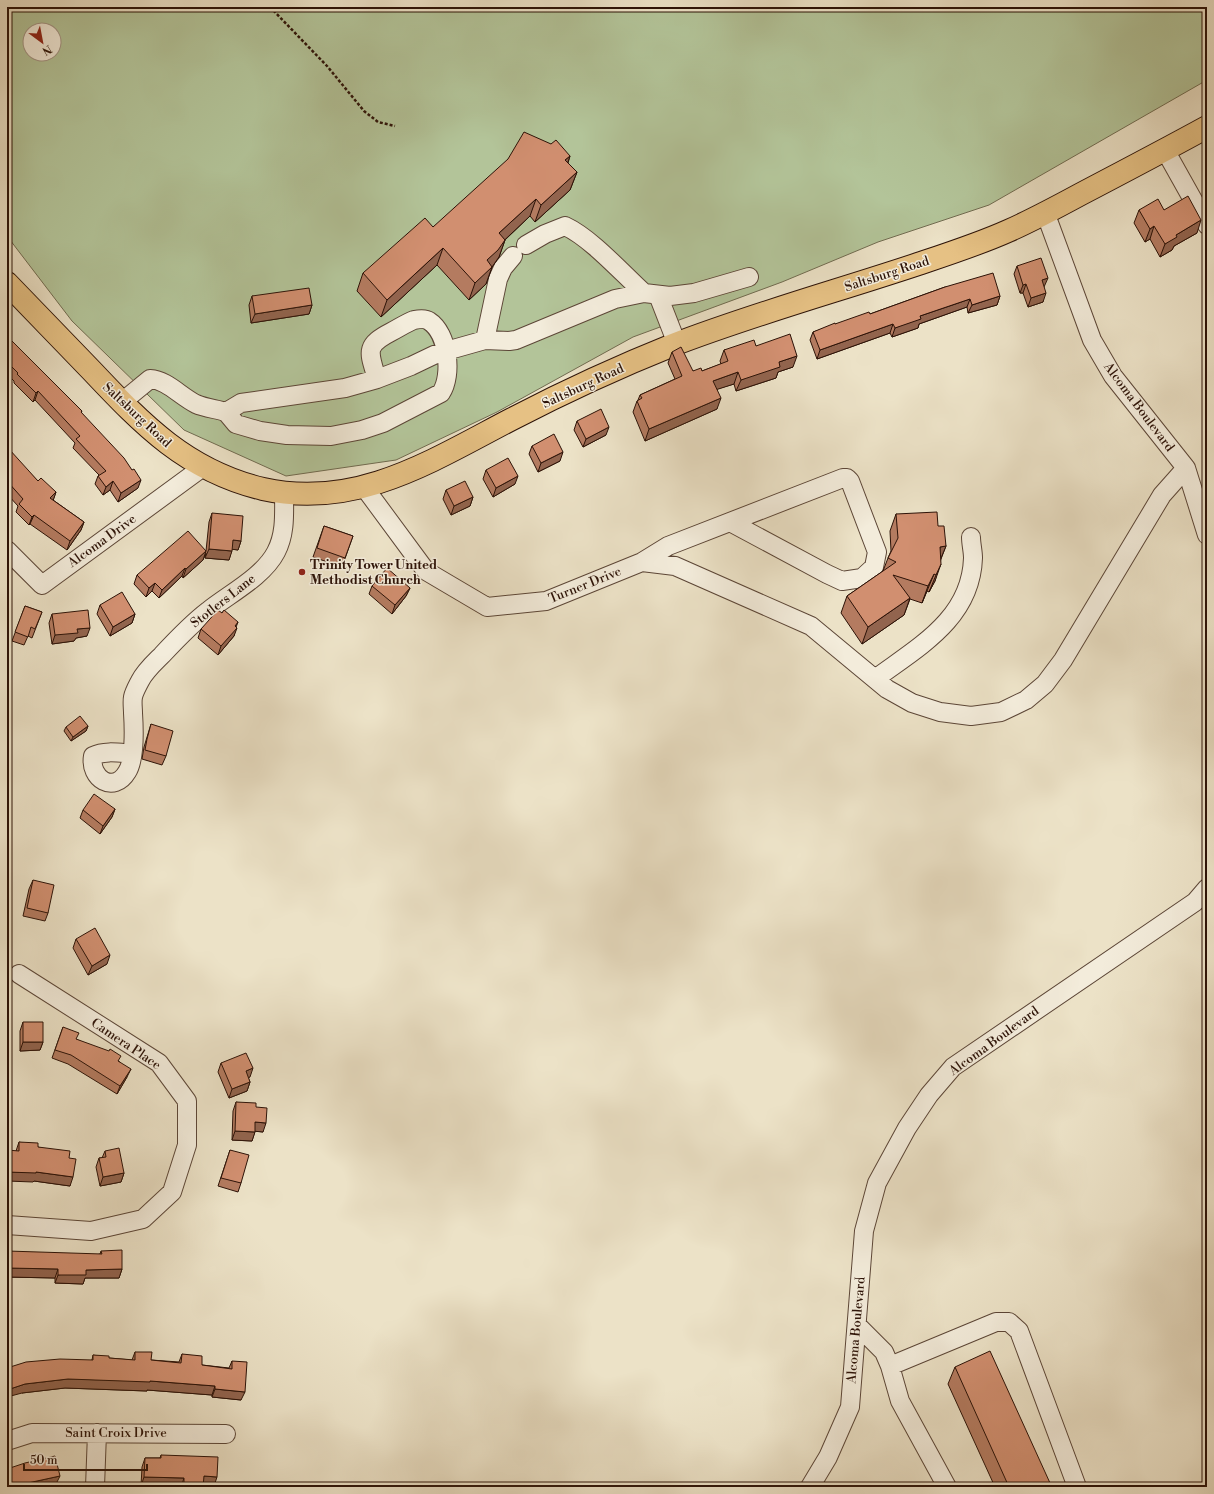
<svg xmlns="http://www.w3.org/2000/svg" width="1214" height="1494" font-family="'Libre Bodoni',serif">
<rect width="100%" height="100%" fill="#ece2c7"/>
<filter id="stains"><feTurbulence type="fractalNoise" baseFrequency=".005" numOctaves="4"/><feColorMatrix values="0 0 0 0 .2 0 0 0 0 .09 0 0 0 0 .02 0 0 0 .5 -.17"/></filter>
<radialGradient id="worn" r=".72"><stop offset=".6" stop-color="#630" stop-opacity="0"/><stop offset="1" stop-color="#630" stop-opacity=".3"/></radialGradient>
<path fill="#b3c499" stroke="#706b50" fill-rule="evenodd" d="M 7,7 L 1207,7 L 1207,80 L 989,205 L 878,242 L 782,282 L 633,337 L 497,412 L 396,460 L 286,476 L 184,430 L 72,321 L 7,236 ZM 30,30 L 54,30 L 54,54 L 30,54 Z"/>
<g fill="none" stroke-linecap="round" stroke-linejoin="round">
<g stroke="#5c4637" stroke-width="20">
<path id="minor" d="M 1165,150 L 1207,225
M 1045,212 L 1092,340 L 1113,376 L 1186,468 L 1207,535
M 526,245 L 545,234 L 565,226 C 591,238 622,273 644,293
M 658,295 L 677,344
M 485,340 L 498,279 L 503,268 L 513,256
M 377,379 L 345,388 L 241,403 L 226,412 L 236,424 L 260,431 L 287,435 L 331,436 L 362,430 L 383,423 L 441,393 C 453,375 448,333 429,321 C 425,318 419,319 414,320 C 406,323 399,328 391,332 C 364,346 369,352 377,379 L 411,366 L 434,355 L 446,351 L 485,340 L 509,341 L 516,340 L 615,299 L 644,293 L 670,296 L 694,293 L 749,277
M 122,402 L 150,379 C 167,380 180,396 196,404 C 205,408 216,409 226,412
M 364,487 L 426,571 L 487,607 L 546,601 L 642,562 L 668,546 L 843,478 L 847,478 L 850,481 L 877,552 L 874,567 L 862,578 L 842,581 L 827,574 L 730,522
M 7,550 L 42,585 L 203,467
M 642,562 L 675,566 L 811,626 L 887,689 L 912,703 L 940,712 L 971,716 L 1001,712 L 1026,700 L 1045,684 L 1063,660 L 1162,495 L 1186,468
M 875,679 C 918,647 971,619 973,558 C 973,551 971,544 971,537
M 132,754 C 120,753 105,750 93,756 C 89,779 114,794 127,772 C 135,760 134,728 133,713 C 133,708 132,702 133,697 C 134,692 138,685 140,681 C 145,671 154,663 162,655 C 176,640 191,624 208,611 C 229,594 263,577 276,552 C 286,533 284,512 284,492
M 7,1225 L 91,1231 L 143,1219 L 172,1192 L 187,1145 L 187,1101 L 159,1063 L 19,974
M 857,1325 L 884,1352 L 890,1366 L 900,1401 L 947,1487
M 890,1366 L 996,1322 L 1009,1322 L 1019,1331 L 1077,1487
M 7,1441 L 32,1433 L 226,1434
M 95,1487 L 97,1433
M 810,1487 L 828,1457 L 850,1407 L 864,1231 L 877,1183 L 907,1128 L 929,1095 L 953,1067 L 1195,902 L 1207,888"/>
</g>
<g stroke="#2c1207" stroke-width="24">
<path id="major" d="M 7,283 C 35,312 64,342 92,371 C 143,425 187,471 263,489 C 357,510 433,460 512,419 C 564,392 618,367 673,345 C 753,314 837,291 918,264 C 948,254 979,244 1008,231 C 1033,220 1057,207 1081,194 C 1123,172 1165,150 1207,127"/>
</g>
<path stroke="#2c1207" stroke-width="2.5" stroke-dasharray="3 2" stroke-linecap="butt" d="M 270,7 L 327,66 L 364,111 L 378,122 L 395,126"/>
<use href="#minor" stroke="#f3ecdb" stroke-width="18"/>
<use href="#major" stroke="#e6c184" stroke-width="22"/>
</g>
<path fill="#b47b60" stroke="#2c1207" d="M 570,156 L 568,163 L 577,172 L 570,190 L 535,222 L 530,216 L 505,240 L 499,257 L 492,267 L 486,284 L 469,300 L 437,265 L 381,317 L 357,291 L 363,273 L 433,227 Z
M 1139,210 L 1164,210 L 1197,233 L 1174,246 L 1172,250 L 1160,257 L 1150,239 L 1145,242 L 1134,223 Z
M 1017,266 L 1044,287 L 1043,302 L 1028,307 L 1023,293 L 1020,293 L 1014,274 Z
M 945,287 L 1000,296 L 997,305 L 968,313 L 967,307 L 919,324 L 918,328 L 892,337 L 890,333 L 817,359 L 810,340 L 813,332 L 870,314 Z
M 252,296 L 312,305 L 309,314 L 251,323 L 249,305 Z
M 7,336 L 82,411 L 81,413 L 138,488 L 118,502 L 110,490 L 103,495 L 95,484 L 98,476 L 99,475 L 73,448 L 75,443 L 35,400 L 33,402 L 14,383 L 14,381 L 7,374 Z
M 756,346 L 793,367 L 778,372 L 776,378 L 736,391 L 734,384 L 717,389 L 717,409 L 645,441 L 633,412 L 637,401 L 638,400 L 640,395 L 675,379 L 668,363 L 672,352 L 693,371 L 702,371 L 721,364 L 720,361 L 724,350 Z
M 577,421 L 606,435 L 583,447 L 574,430 Z
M 532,446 L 560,461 L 538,472 L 529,454 Z
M 7,451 L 38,481 L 56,492 L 53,500 L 84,522 L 81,530 L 67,550 L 30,524 L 29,525 L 16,512 L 18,506 L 7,494 Z
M 486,470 L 515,484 L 493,497 L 483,479 Z
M 446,490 L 473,497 L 470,506 L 451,515 L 443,499 Z
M 212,513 L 241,541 L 238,550 L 232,549 L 229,560 L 205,558 L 206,553 L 203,560 L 183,578 L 182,576 L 159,598 L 152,591 L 146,597 L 134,584 L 137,575 L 206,551 L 209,522 Z
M 896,514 L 938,526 L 946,546 L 941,559 L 935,581 L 929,592 L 927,591 L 922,603 L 910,599 L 904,615 L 862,644 L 841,613 L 847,596 L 883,571 L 888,558 L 891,551 L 890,531 Z
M 324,526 L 353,536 L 342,567 L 313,557 Z
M 372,586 L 410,588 L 406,596 L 392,614 L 369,594 Z
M 100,605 L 135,614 L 132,623 L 110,636 L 97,614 Z
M 25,606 L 42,612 L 32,638 L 28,636 L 24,645 L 12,641 Z
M 222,613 L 236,627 L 234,636 L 218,655 L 198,638 L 201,629 Z
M 52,614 L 87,636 L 76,638 L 74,641 L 52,644 L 49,623 Z
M 151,724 L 166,756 L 162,765 L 142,759 L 144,747 Z
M 88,726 L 86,731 L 71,741 L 64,731 L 66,727 Z
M 115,809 L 112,817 L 100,834 L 80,818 L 83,810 Z
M 33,880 L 48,913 L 45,921 L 23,916 L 29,889 Z
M 76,939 L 107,964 L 88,975 L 73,948 Z
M 23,1022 L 43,1042 L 40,1050 L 20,1051 L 20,1031 Z
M 63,1027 L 76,1039 L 119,1061 L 127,1077 L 117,1094 L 68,1064 L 52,1058 Z
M 221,1063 L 250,1077 L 248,1077 L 250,1082 L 247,1091 L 229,1098 L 218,1072 Z
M 236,1102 L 256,1107 L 263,1132 L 255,1131 L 252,1141 L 232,1140 L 233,1111 Z
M 19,1142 L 38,1147 L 69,1158 L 70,1186 L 34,1181 L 33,1182 L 16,1151 Z
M 230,1150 L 241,1183 L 238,1192 L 218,1186 Z
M 105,1151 L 124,1173 L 121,1182 L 100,1186 L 96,1167 L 99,1158 L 102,1158 Z
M 101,1251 L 122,1269 L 119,1278 L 85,1278 L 83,1284 L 55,1283 L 55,1278 L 7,1277 L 100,1254 Z
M 135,1352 L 151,1360 L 179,1362 L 182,1354 L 202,1365 L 229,1368 L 232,1361 L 241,1400 L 212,1397 L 212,1395 L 147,1390 L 147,1391 L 65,1388 L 22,1393 L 92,1360 L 93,1355 L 109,1358 L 132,1360 Z
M 955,1367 L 1051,1487 L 995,1487 L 948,1384 Z
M 161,1455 L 214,1486 L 203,1485 L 203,1487 L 180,1487 L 141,1486 L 142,1467 L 145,1458 L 160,1458 Z"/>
<path fill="#92644e" stroke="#2c1207" d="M 570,156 L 564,173 L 565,160 Z
M 577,172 L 570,190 L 535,222 L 541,205 Z
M 536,199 L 530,216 L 493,251 L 499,233 Z
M 1201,220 L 1197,233 L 1174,246 L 1172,250 L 1160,257 L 1165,244 L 1176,235 Z
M 1154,226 L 1150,239 L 1145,242 L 1150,229 Z
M 505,240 L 499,257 L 492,267 L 486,284 L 469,300 L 475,283 L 487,260 Z
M 443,248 L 437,265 L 381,317 L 387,300 Z
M 1048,278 L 1044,287 L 1038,289 L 1042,280 Z
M 1026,284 L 1023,293 L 1020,293 L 1023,285 Z
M 1046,293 L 1043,302 L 1028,307 L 1031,298 Z
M 1000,296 L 997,305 L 968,313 L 972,305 Z
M 970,299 L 967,307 L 919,324 L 918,328 L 892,337 L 895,328 L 920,316 Z
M 312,305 L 309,314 L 251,323 L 255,314 Z
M 893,324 L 890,333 L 817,359 L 820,350 Z
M 797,356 L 793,367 L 778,372 L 776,378 L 736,391 L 741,380 L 779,362 Z
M 738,372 L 734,384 L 709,392 L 713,381 Z
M 38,391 L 35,400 L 33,402 L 36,393 Z
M 721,398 L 717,409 L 645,441 L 649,429 Z
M 609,427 L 606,435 L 583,447 L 586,439 Z
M 563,452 L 560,461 L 538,472 L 541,463 Z
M 518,476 L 515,484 L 493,497 L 496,488 Z
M 141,480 L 138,488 L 118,502 L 121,493 Z
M 113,481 L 110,490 L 103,495 L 106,487 Z
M 56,492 L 53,501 L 50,498 Z
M 473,497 L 470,506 L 451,515 L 454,506 Z
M 34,515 L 30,524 L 29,525 L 32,517 Z
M 84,522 L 81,530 L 67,550 L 70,541 Z
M 233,540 L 241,541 L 238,550 L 230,549 Z
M 946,546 L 939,563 L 940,547 Z
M 209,549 L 232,551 L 229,560 L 205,558 Z
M 206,551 L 203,560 L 183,578 L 186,569 Z
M 941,564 L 935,581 L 929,592 L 936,575 Z
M 185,568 L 182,576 L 159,598 L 162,590 Z
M 934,574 L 927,591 L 922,603 L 928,586 Z
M 155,583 L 152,591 L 146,597 L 149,588 Z
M 410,588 L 406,596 L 392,614 L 395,605 Z
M 910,598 L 904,615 L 862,644 L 868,627 Z
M 135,614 L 132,623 L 110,636 L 113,627 Z
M 238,622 L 235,630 L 237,628 L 234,636 L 218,655 L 221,646 Z
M 90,628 L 87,636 L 76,638 L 74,641 L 52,644 L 55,635 L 77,629 Z
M 88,726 L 86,731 L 71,741 L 73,737 Z
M 115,809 L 112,817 L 100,834 L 103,826 Z
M 110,955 L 107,964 L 88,975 L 92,966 Z
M 23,1042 L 43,1042 L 40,1050 L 20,1051 Z
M 253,1068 L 250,1077 L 242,1080 L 246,1071 Z
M 131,1069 L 127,1077 L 117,1094 L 120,1086 Z
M 250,1082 L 247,1091 L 229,1098 L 232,1089 Z
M 255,1122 L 266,1123 L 263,1132 L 252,1131 Z
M 235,1131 L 255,1132 L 252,1141 L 232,1140 Z
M 7,1172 L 36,1172 L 73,1177 L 70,1186 L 34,1181 L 33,1182 L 7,1181 Z
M 124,1173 L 121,1182 L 100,1186 L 103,1177 Z
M 7,1268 L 58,1269 L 55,1278 L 7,1277 Z
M 122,1269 L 119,1278 L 85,1278 L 83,1284 L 55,1283 L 58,1275 L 86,1270 Z
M 68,1379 L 150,1381 L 215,1386 L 212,1395 L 147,1390 L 147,1391 L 65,1388 L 22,1393 L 7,1397 L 7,1390 L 25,1384 Z
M 215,1389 L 245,1392 L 241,1400 L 212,1397 Z
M 60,1476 L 56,1484 L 44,1487 L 13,1487 L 14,1486 Z
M 204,1476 L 217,1477 L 214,1486 L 200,1485 Z
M 144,1477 L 184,1478 L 181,1487 L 141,1486 Z"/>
<path fill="#d18f70" stroke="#2c1207" d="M 524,132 L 551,144 L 556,140 L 570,156 L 565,160 L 577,172 L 541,205 L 536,199 L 499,233 L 505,240 L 498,250 L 487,260 L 492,267 L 475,283 L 443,248 L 387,300 L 363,273 L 425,218 L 433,227 L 508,159 Z
M 1188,196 L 1201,220 L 1176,235 L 1177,237 L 1165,244 L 1154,226 L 1150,229 L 1139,210 L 1158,199 L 1164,210 Z
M 1041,258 L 1048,278 L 1042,280 L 1046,293 L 1031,298 L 1026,284 L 1023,285 L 1017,266 Z
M 993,273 L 1000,296 L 972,305 L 970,299 L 920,316 L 921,319 L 895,328 L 893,324 L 820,350 L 813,332 L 835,323 L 835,324 L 869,312 L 870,314 L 945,287 Z
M 309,288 L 312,305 L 255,314 L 252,296 Z
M 790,334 L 797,356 L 779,362 L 780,367 L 741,380 L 738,372 L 713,381 L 721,398 L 649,429 L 637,401 L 642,398 L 640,395 L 682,376 L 672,352 L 681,347 L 693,371 L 701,368 L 702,371 L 728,361 L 724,350 L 754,340 L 756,346 Z
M 7,336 L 82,411 L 81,412 L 124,458 L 132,470 L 134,469 L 141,480 L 121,493 L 113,481 L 106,487 L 98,476 L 106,471 L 76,439 L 80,436 L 38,391 L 36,393 L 17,374 L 18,373 L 7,362 Z
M 601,409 L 609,427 L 586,439 L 577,421 Z
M 554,434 L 563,452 L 541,463 L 532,446 Z
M 9,449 L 38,481 L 41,478 L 56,492 L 50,498 L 84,522 L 70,541 L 34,515 L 32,517 L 19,504 L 23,499 L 7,481 L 7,451 Z
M 508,458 L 518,476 L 496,488 L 486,470 Z
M 465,481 L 473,497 L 454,506 L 446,490 Z
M 937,512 L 938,526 L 944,526 L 946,546 L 940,547 L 941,564 L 936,575 L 934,574 L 928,586 L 893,575 L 910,598 L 868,627 L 847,596 L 896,562 L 888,558 L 898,538 L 896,514 Z
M 212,513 L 243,516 L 241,541 L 233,540 L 232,551 L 209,549 Z
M 324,526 L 353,536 L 345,558 L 317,548 Z
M 188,531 L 206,551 L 186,569 L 185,568 L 162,590 L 155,583 L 149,588 L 137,575 Z
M 387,568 L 410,588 L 395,605 L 372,586 Z
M 122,592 L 135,614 L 113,627 L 100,605 Z
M 25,606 L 42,612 L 35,629 L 31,627 L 28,637 L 15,632 Z
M 88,610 L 90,628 L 77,629 L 78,633 L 55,635 L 52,614 Z
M 218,610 L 222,613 L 224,610 L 238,622 L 235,626 L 237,628 L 221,646 L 201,629 Z
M 80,716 L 88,726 L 73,737 L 66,727 Z
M 151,724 L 173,731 L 166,756 L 145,750 L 147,739 Z
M 94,794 L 115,809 L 103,826 L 83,810 Z
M 33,880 L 54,885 L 48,913 L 27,908 Z
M 95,928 L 110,955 L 92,966 L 76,939 Z
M 23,1022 L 43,1022 L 43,1042 L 23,1042 Z
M 63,1027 L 79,1033 L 76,1039 L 109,1051 L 110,1049 L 121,1056 L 118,1061 L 131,1069 L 120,1086 L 71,1055 L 55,1050 Z
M 246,1053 L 253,1068 L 246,1071 L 250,1082 L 232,1089 L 221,1063 Z
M 236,1102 L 256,1103 L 256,1107 L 267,1108 L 266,1123 L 255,1122 L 255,1132 L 235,1131 Z
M 19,1142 L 38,1143 L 38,1147 L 70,1151 L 69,1158 L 76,1159 L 73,1177 L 36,1172 L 36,1173 L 7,1172 L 7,1150 L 19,1151 Z
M 119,1148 L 124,1173 L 103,1177 L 99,1158 L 106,1157 L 105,1151 Z
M 230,1150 L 249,1155 L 241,1183 L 221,1178 Z
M 122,1250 L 122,1269 L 86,1270 L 86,1275 L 58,1275 L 58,1269 L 7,1268 L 7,1251 L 102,1254 L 101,1251 Z
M 990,1351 L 1050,1483 L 1051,1487 L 1009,1487 L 955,1367 Z
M 135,1352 L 152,1352 L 151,1360 L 181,1363 L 182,1354 L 202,1356 L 202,1365 L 232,1369 L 232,1361 L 247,1362 L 245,1392 L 215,1389 L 215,1386 L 150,1381 L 150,1382 L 68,1379 L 25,1384 L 7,1390 L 7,1368 L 26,1362 L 60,1359 L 93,1360 L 93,1355 L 109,1356 L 109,1358 L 135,1360 Z
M 161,1455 L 218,1457 L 217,1477 L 204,1476 L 203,1487 L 184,1487 L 184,1478 L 144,1477 L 145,1458 L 161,1458 Z
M 55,1456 L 60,1476 L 14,1486 L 14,1487 L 7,1487 L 7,1469 L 25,1463 Z"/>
<circle fill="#8f2418" stroke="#f3ecdb" stroke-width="1.5" cx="302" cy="572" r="4"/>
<g text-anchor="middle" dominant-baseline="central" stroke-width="3" stroke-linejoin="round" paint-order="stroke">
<g font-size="13" fill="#2c1207" stroke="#f3ecdb">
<text transform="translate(887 274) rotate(-18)">Saltsburg Road</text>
<text transform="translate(583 386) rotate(-25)">Saltsburg Road</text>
<text transform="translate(1139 407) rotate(53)">Alcoma Boulevard</text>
<text transform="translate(137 415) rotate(43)">Saltsburg Road</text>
<text transform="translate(102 541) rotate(-36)">Alcoma Drive</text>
<text transform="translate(585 585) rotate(-22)">Turner Drive</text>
<text transform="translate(223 601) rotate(-38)">Stotlers Lane</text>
<text transform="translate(994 1041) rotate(-36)">Alcoma Boulevard</text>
<text transform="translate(126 1044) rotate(34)">Camera Place</text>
<text transform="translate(856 1330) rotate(-85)">Alcoma Boulevard</text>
<text x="116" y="1433">Saint Croix Drive</text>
</g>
<g font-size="13" font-weight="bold" fill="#2c1207" stroke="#f3ecdb" text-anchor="start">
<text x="310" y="565">Trinity Tower United<tspan x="310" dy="15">Methodist Church</tspan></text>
</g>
</g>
<rect width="1214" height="1494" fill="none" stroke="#ece2c7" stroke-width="24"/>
<rect x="8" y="8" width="1198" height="1478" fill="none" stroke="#2c1207" stroke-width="2"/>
<rect x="12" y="12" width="1190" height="1470" fill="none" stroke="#2c1207"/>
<g transform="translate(42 42) rotate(148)"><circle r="19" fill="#f3ecdb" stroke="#a39586"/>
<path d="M0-3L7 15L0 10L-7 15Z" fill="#8f2418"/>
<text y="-6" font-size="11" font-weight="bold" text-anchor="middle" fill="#2c1207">N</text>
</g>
<path d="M24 1464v6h123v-6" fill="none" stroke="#2c1207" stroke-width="2"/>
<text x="30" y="1464" font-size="12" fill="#2c1207" stroke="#f3ecdb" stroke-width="3" paint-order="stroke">50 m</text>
<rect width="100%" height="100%" filter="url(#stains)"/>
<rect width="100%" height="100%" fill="url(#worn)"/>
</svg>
